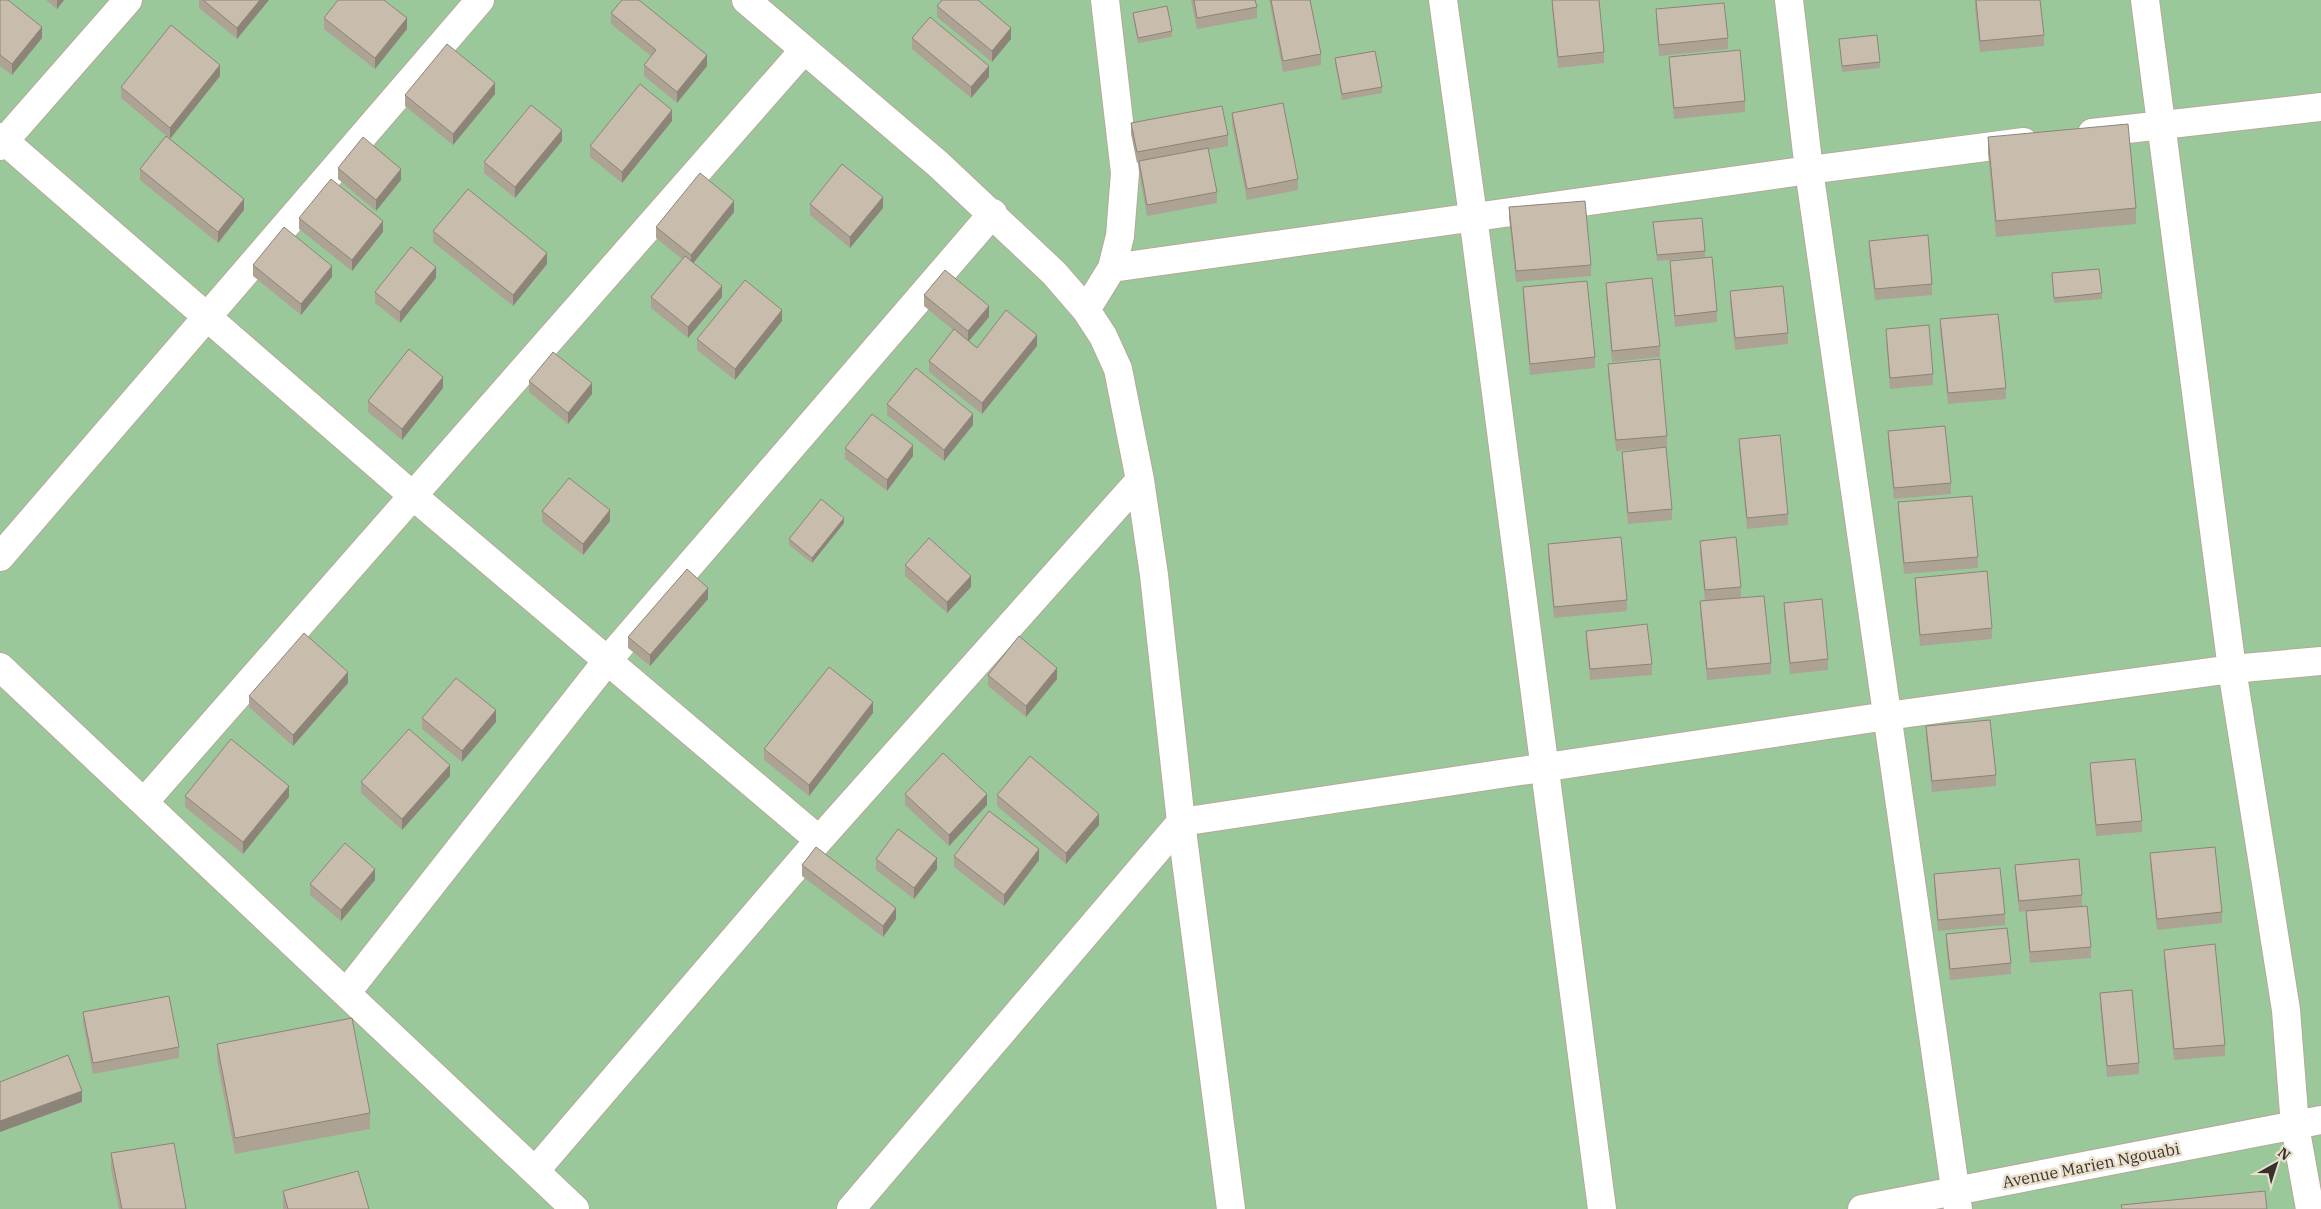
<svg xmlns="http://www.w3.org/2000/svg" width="2321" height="1209" font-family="'IBM Plex Serif',serif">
<rect width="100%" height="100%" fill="#ebdfce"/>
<path fill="#9bc89a" d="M 0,0 L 2321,0 L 2321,1209 L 0,1209 Z"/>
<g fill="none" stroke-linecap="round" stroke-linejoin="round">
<g stroke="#b4a999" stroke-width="30">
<path id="minor" d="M 746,0 L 938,164 L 1054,273 L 1086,310 L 1103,336 L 1118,369 L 1140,480 L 1154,575 L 1181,822 L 1231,1209
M 1443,0 L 1473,216 L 1602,1209
M 1789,0 L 1809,170 L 1958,1209
M 2145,0 L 2232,669 L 2286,1010 L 2295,1126 L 2310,1209
M 2092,133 L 2321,107
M 0,137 L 412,495 L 819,840
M 0,146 L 128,0
M 1112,268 L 1809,170 L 2024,142
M 1086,310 L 1112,268 L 1120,236 L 1125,173 L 1105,0
M 0,557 L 480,0
M 0,667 L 575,1209
M 145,801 L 804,50
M 347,992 L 607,661 L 993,213
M 536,1170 L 819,840 L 1140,480
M 851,1209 L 1181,822 L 1887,716 L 2232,669 L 2321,661
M 1862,1209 L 2321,1120"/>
</g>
<use href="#minor" stroke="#fff" stroke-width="28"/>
</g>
<path fill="#aca394" d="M 0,0 L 42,38 L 12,75 L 0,66 Z
M 46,0 L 64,0 L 57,9 Z
M 199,0 L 269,0 L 237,39 L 199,8 Z
M 1191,0 L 1255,0 L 1257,7 L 1257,18 L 1197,29 Z
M 1269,0 L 1310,0 L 1321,54 L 1321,65 L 1283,72 Z
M 1552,0 L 1604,52 L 1604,63 L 1558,68 L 1552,8 Z
M 1975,0 L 2044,35 L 2044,46 L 1980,52 L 1975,9 Z
M 937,6 L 1011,39 L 992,62 L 937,17 Z
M 1656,9 L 1728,38 L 1728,49 L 1659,56 L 1656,20 Z
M 611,13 L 707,66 L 677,103 L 644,76 L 644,65 L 651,56 L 611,24 Z
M 1133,13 L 1172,31 L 1172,37 L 1138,43 L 1133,18 Z
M 324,18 L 407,29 L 375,69 L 324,29 Z
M 912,38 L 989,77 L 971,98 L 912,49 Z
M 1839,39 L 1880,62 L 1880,68 L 1842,72 Z
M 1669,57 L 1745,101 L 1745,112 L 1674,119 L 1669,68 Z
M 1335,58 L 1382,87 L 1382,93 L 1342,100 L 1335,64 Z
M 220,76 L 170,139 L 121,98 L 121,87 Z
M 495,94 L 453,145 L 405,106 L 405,95 Z
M 1232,113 L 1298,179 L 1298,190 L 1247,200 L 1232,124 Z
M 672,121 L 622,183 L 590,157 L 590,146 Z
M 1131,123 L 1228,135 L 1228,146 L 1208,150 L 1217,192 L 1217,203 L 1147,216 L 1139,172 L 1139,162 L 1137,163 L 1131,134 Z
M 1988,137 L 2136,208 L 2136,224 L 1996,237 L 1988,153 Z
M 562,141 L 515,198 L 484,173 L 484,162 Z
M 338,168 L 401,180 L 376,211 L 338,179 Z
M 140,169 L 244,210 L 218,243 L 140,180 Z
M 810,204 L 883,208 L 850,248 L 810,215 Z
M 1509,207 L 1591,265 L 1591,276 L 1516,282 L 1509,218 Z
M 734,212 L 693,263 L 722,297 L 688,338 L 651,308 L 651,297 L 682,259 L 656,238 L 656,227 Z
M 299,218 L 383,232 L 352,271 L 299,229 Z
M 1653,222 L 1705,251 L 1705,257 L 1657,261 Z
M 433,231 L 547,264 L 513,306 L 433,242 Z
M 1869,241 L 1932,284 L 1932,295 L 1875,300 L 1869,252 Z
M 1670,261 L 1717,311 L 1717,322 L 1675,327 L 1670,272 Z
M 253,265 L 332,277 L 301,315 L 253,276 Z
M 2052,273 L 2102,293 L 2102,299 L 2054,303 Z
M 436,278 L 400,323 L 375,303 L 375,292 Z
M 1606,283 L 1660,346 L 1660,357 L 1612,362 L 1606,294 Z
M 1523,287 L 1595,357 L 1595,368 L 1530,375 L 1523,298 Z
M 1730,291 L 1788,333 L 1788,344 L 1735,350 L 1730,302 Z
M 924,295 L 989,317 L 969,341 L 977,348 L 1037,346 L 982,414 L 929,372 L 929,361 L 953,330 L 924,306 Z
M 1940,319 L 2006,388 L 2006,399 L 1948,404 L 1940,330 Z
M 782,321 L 735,380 L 697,350 L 697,339 Z
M 1886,329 L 1933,374 L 1933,385 L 1890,389 L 1886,340 Z
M 1608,364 L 1667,436 L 1667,447 L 1616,451 L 1608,375 Z
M 529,381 L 592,394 L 568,424 L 529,392 Z
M 443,388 L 402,440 L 368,412 L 368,401 Z
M 887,404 L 973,425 L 944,461 L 887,415 Z
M 1888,431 L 1951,483 L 1951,494 L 1894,499 L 1888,442 Z
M 1739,439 L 1788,514 L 1788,525 L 1747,529 L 1739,450 Z
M 845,448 L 913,456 L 887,491 L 845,459 Z
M 1622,452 L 1672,509 L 1672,520 L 1628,524 L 1622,463 Z
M 1898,502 L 1978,557 L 1978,568 L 1904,574 L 1898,513 Z
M 542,511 L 610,521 L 583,555 L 542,522 Z
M 844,523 L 812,563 L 789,545 L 789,539 Z
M 1700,541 L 1741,587 L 1741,598 L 1771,663 L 1771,674 L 1707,680 L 1700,612 L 1700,601 L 1705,601 L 1700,552 Z
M 1548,544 L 1627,600 L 1627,611 L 1554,618 L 1548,555 Z
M 905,565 L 971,587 L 947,613 L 905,576 Z
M 1915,578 L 1992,628 L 1992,639 L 1920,646 L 1915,589 Z
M 708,599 L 650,666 L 628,648 L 628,637 Z
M 1784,603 L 1828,659 L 1828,670 L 1790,674 L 1784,614 Z
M 1586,631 L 1652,664 L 1652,675 L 1590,680 L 1586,642 Z
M 988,675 L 1057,679 L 1026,717 L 988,686 Z
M 348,683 L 293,746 L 249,707 L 249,696 Z
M 873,713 L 809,796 L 764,760 L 764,749 Z
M 422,718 L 496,722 L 462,762 L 422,729 Z
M 1926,726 L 1996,775 L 1996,786 L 1932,792 L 1926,737 Z
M 2090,763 L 2142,821 L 2142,832 L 2096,836 L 2090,774 Z
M 450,776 L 402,830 L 361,793 L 361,782 Z
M 905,794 L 987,805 L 949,846 L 905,805 Z
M 997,795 L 1099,825 L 1066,864 L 997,806 Z
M 185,796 L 289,797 L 243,854 L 185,807 Z
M 2150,853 L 2222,912 L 2222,923 L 2157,930 L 2150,864 Z
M 954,856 L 1039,860 L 1004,906 L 954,867 Z
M 876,859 L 937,869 L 914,899 L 876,870 Z
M 802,865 L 896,919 L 883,937 L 802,876 Z
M 2015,865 L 2082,895 L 2082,906 L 2091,947 L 2091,958 L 2030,963 L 2026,922 L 2026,911 L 2019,912 L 2015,876 Z
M 1934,874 L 2005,914 L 2005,925 L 1938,931 L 1934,885 Z
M 375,880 L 341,921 L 310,895 L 310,884 Z
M 1946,934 L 2011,963 L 2011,974 L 1950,980 L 1946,945 Z
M 2164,950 L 2225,1045 L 2225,1056 L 2174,1060 L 2164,961 Z
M 2100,993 L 2139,1063 L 2139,1074 L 2107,1077 L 2100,1004 Z
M 83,1012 L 179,1047 L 179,1058 L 93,1074 L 83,1023 Z
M 217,1044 L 370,1113 L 370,1129 L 235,1154 L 217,1060 Z
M 111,1153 L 186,1209 L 119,1209 L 111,1169 Z
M 283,1191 L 369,1209 L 283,1209 Z"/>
<path fill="#8c8478" d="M 57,0 L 64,0 L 57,9 Z
M 260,0 L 269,0 L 237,39 L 237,28 Z
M 407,18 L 407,29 L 375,69 L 375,58 Z
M 42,27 L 42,38 L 12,75 L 12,64 Z
M 1011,28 L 1011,39 L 992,62 L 992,51 Z
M 707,55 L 707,66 L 677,103 L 677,92 Z
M 220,65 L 220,76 L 170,139 L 170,128 Z
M 989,66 L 989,77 L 971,98 L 971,87 Z
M 495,83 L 495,94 L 453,145 L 453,134 Z
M 672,110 L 672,121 L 622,183 L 622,172 Z
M 562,130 L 562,141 L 515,198 L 515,187 Z
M 401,169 L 401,180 L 376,211 L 376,200 Z
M 883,197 L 883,208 L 850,248 L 850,237 Z
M 244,199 L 244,210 L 218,243 L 218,232 Z
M 734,201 L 734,212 L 691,266 L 691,255 Z
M 383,221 L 383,232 L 352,271 L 352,260 Z
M 547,253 L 547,264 L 513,306 L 513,295 Z
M 332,266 L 332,277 L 301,315 L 301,304 Z
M 436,267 L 436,278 L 400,323 L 400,312 Z
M 722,286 L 722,297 L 688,338 L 688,327 Z
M 989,306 L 989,317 L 968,342 L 968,331 Z
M 782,310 L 782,321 L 735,380 L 735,369 Z
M 1037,335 L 1037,346 L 982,414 L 982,403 Z
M 443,377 L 443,388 L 402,440 L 402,429 Z
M 592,383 L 592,394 L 568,424 L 568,413 Z
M 973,414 L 973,425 L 944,461 L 944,450 Z
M 913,445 L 913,456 L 887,491 L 887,480 Z
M 610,510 L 610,521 L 583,555 L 583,544 Z
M 844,518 L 844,523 L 812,563 L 812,558 Z
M 971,576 L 971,587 L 947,613 L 947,602 Z
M 708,588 L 708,599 L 650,666 L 650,655 Z
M 1057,668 L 1057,679 L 1026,717 L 1026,706 Z
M 348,672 L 348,683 L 293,746 L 293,735 Z
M 873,702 L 873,713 L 809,796 L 809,785 Z
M 496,710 L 496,722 L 462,762 L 462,751 Z
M 450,765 L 450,776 L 402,830 L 402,819 Z
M 289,786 L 289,797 L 243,854 L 243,842 Z
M 987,794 L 987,805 L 949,846 L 949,835 Z
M 1099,814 L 1099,825 L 1066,864 L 1066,853 Z
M 1039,849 L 1039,860 L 1004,906 L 1004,895 Z
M 937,858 L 937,869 L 914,899 L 914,888 Z
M 375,869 L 375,880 L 341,921 L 341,910 Z
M 896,908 L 896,919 L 883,937 L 883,926 Z
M 82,1091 L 82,1102 L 0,1132 L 0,1121 Z"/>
<path fill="#c8bdac" stroke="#8c8478" d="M 0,0 L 8,0 L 42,27 L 12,64 L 0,55 Z
M 203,0 L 260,0 L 237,28 Z
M 338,0 L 384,0 L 407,18 L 375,58 L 324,18 Z
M 622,0 L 639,0 L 707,55 L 677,92 L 644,65 L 656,50 L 611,13 Z
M 942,0 L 978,0 L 1011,28 L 992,51 L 937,6 Z
M 1194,0 L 1255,0 L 1257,7 L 1197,18 Z
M 1271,0 L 1310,0 L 1321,54 L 1283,61 Z
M 1552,0 L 1599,0 L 1604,52 L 1558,57 Z
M 1976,0 L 2040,0 L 2044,35 L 1980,41 Z
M 1724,3 L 1728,38 L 1659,45 L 1656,9 Z
M 1167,6 L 1172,31 L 1138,38 L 1133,13 Z
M 930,17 L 989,66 L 971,87 L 912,38 Z
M 171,25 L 220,65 L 170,128 L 121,87 Z
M 1877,35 L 1880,62 L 1842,66 L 1839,39 Z
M 447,44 L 495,83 L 453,134 L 405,95 Z
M 1740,50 L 1745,101 L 1674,108 L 1669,57 Z
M 1375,51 L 1382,87 L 1342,94 L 1335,58 Z
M 640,84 L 672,110 L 622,172 L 590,146 Z
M 1283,103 L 1298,179 L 1247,189 L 1232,113 Z
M 531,105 L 562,130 L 515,187 L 484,162 Z
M 1222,106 L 1228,135 L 1137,152 L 1131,123 Z
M 2128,124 L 2136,208 L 1996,221 L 1988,137 Z
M 166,136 L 244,199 L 218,232 L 140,169 Z
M 363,137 L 401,169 L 376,200 L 338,168 Z
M 1208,148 L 1217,192 L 1147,205 L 1139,161 Z
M 842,164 L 883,197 L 850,237 L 810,204 Z
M 700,173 L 734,201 L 691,255 L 656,227 Z
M 331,179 L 383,221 L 352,260 L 299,218 Z
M 468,189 L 547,253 L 513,295 L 433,231 Z
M 1585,201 L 1591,265 L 1516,271 L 1509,207 Z
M 1702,218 L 1705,251 L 1657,255 L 1653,222 Z
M 284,227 L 332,266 L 301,304 L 253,265 Z
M 1928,235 L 1932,284 L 1875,289 L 1869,241 Z
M 411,247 L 436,267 L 400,312 L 375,292 Z
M 685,256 L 722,286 L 688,327 L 651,297 Z
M 1712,257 L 1717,311 L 1675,316 L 1670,261 Z
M 2099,269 L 2102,293 L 2054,298 L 2052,273 Z
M 945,270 L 989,306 L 968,331 L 924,295 Z
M 1652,278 L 1660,346 L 1612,351 L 1606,283 Z
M 745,280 L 782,310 L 735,369 L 697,339 Z
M 1587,281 L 1595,357 L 1530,364 L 1523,287 Z
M 1783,286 L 1788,333 L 1735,338 L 1730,291 Z
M 1006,310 L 1037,335 L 982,403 L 929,361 L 954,329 L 977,348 Z
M 1998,314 L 2006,388 L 1948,393 L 1940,319 Z
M 1929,325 L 1933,374 L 1890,378 L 1886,329 Z
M 409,349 L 443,377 L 402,429 L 368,401 Z
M 553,352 L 592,383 L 568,413 L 529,381 Z
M 1660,359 L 1667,436 L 1616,440 L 1608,364 Z
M 916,368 L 973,414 L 944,450 L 887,404 Z
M 872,414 L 913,445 L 887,480 L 845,448 Z
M 1945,426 L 1951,483 L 1894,488 L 1888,431 Z
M 1780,435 L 1788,514 L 1747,518 L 1739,439 Z
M 1666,447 L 1672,509 L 1628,513 L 1622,452 Z
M 569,478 L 610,510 L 583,544 L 542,511 Z
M 1972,496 L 1978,557 L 1904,563 L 1898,502 Z
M 821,499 L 844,518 L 812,558 L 789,539 Z
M 1621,537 L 1627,600 L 1554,607 L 1548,544 Z
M 1736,537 L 1741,587 L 1705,590 L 1700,541 Z
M 929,538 L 971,576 L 947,602 L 905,565 Z
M 687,569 L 708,588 L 650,655 L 628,637 Z
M 1987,571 L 1992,628 L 1920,635 L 1915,578 Z
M 1764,596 L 1771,663 L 1707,669 L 1700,601 Z
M 1822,599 L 1828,659 L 1790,663 L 1784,603 Z
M 1647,624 L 1652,664 L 1590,669 L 1586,631 Z
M 304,633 L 348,672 L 293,735 L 249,696 Z
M 1019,636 L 1057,668 L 1026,706 L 988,675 Z
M 829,667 L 873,702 L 809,785 L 764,749 Z
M 456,678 L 496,710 L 462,751 L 422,718 Z
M 1990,720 L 1996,775 L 1932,781 L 1926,726 Z
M 409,729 L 450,765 L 402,819 L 361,782 Z
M 231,739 L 289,786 L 243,842 L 185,796 Z
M 943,753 L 987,794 L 949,835 L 905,794 Z
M 1030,756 L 1099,814 L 1066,853 L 997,795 Z
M 2135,759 L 2142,821 L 2096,825 L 2090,763 Z
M 989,811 L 1039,849 L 1004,895 L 954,856 Z
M 898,829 L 937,858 L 914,888 L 876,859 Z
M 345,843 L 375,869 L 341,910 L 310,884 Z
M 816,847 L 896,908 L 883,926 L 802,865 Z
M 2215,847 L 2222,912 L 2157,919 L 2150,853 Z
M 2079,859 L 2082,895 L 2019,901 L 2015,865 Z
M 2000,868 L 2005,914 L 1938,920 L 1934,874 Z
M 2087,906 L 2091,947 L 2030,952 L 2026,911 Z
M 2007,928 L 2011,963 L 1950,969 L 1946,934 Z
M 2215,944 L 2225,1045 L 2174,1049 L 2164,950 Z
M 2132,990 L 2139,1063 L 2107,1066 L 2100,993 Z
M 169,996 L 179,1047 L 93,1063 L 83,1012 Z
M 352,1018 L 370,1113 L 235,1138 L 217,1044 Z
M 68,1055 L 82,1091 L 0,1121 L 0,1082 Z
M 174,1143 L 186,1209 L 122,1209 L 111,1153 Z
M 358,1171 L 369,1209 L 288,1209 L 283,1191 Z
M 2265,1191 L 2267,1209 L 2122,1209 L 2121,1205 Z"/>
<g text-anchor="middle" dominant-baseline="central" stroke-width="5" stroke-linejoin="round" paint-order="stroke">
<g font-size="16" fill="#37332c" stroke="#ebdfce">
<text transform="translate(2091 1165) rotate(-11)">Avenue Marien Ngouabi</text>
</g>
</g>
<g transform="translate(2276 1164) rotate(39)" stroke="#ebdfce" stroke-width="4" paint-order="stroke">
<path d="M0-4L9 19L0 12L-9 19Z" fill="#37332c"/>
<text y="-8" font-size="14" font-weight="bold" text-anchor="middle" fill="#37332c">N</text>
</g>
</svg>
